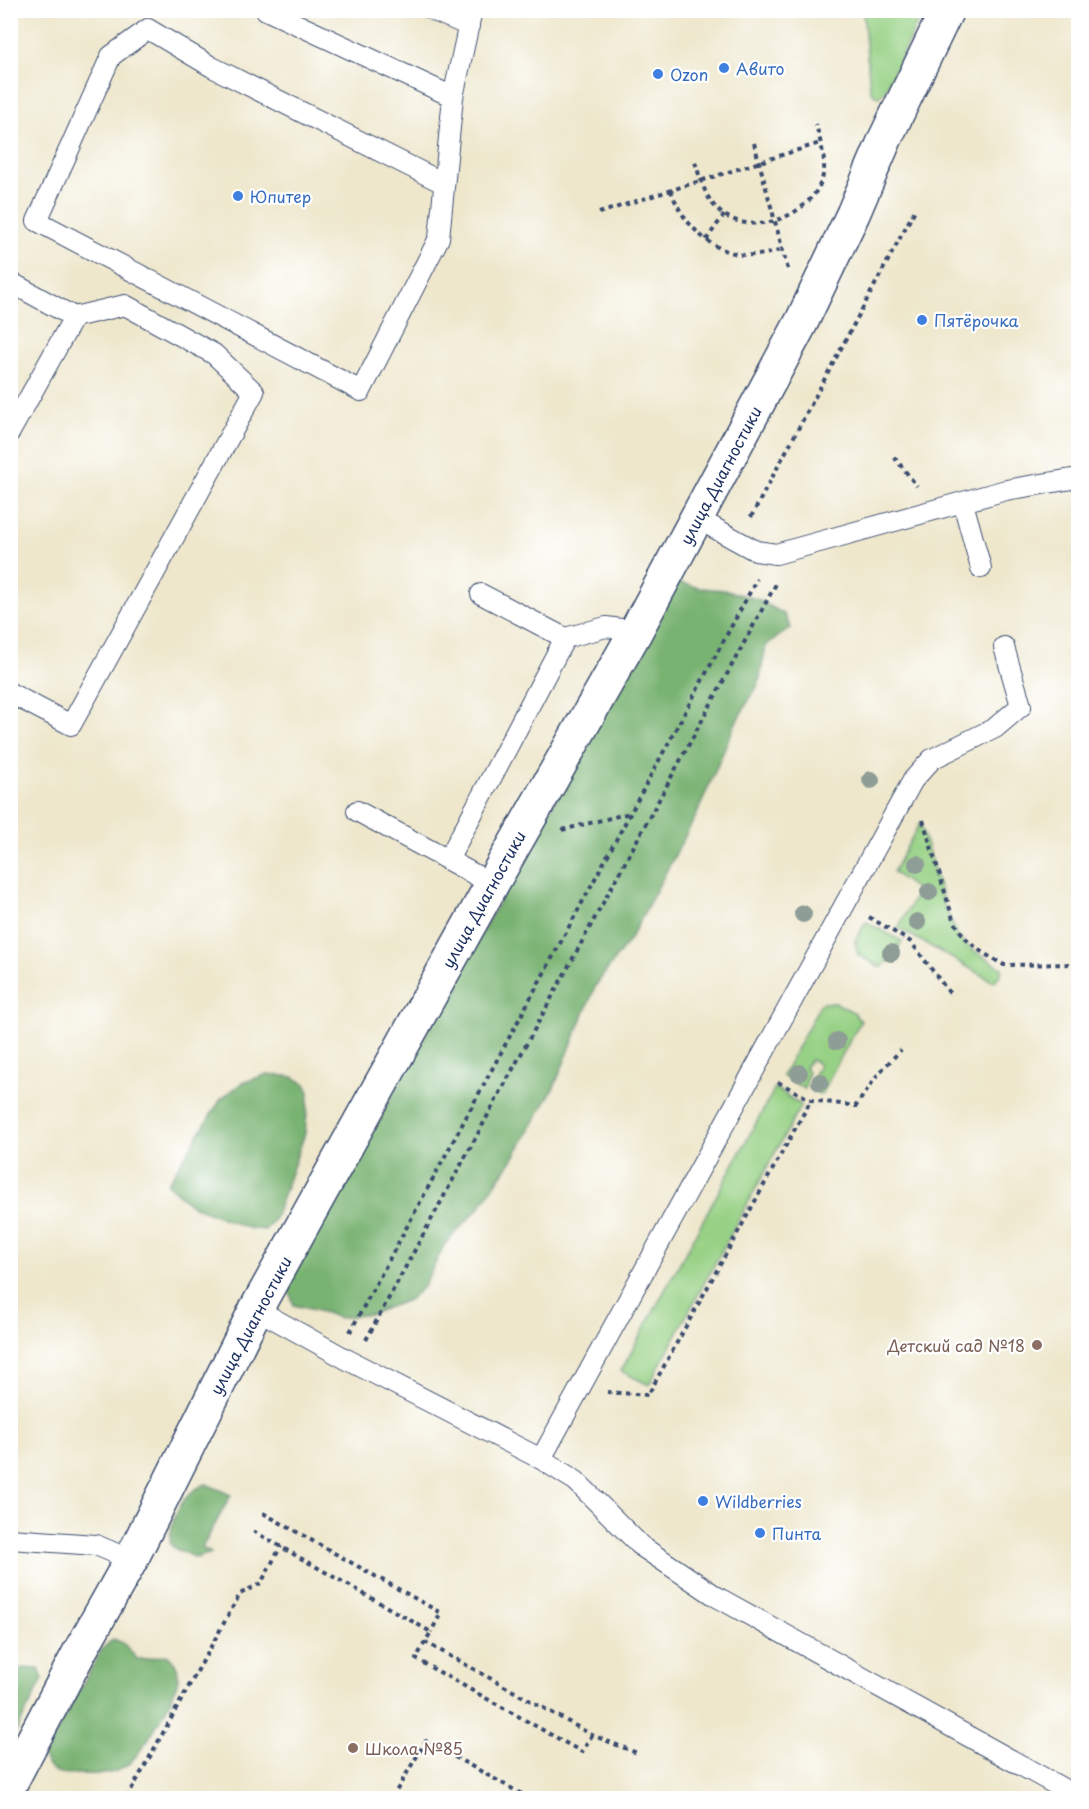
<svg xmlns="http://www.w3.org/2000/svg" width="1089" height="1809" font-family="'Playpen Sans',sans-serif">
<rect width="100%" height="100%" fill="#fff"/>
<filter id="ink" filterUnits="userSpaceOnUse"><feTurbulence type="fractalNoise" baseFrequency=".0167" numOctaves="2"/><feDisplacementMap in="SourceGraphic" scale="12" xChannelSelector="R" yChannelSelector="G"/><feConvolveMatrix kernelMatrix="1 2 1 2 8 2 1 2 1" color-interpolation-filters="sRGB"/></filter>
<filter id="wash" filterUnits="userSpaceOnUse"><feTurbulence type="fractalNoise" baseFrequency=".008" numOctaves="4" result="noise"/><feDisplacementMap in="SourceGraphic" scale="24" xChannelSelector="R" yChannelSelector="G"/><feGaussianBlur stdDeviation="1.35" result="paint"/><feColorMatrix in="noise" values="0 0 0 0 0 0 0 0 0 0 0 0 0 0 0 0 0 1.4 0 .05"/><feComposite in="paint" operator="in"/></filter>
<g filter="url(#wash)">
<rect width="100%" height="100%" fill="#eee7cc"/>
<path fill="#97d185" stroke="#598072" stroke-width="1.5" d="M 863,11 L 923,11 L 885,91 L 879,97 L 872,93 L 870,88 Z
M 920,823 L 944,904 L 957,935 L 964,943 L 974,951 L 1002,968 L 1000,975 L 994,982 L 898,928 L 918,891 L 893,872 Z
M 866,922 L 902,941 L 890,962 L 886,962 L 882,968 L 858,955 L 855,941 Z
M 821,1003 L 836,1003 L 855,1013 L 857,1018 L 861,1020 L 821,1094 L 812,1091 L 815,1072 L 819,1066 L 816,1062 L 811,1060 L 805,1067 L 808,1073 L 805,1089 L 782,1076 Z
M 775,1088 L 801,1105 L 649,1385 L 621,1371 Z"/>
<path fill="#79b372" stroke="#4a7168" stroke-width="1.5" d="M 676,582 L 700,588 L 724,590 L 757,599 L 784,614 L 791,628 L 766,645 L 759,683 L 736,722 L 697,814 L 630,939 L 596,985 L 554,1087 L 514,1157 L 479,1208 L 445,1244 L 424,1286 L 408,1300 L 371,1314 L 338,1318 L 326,1313 L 294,1305 L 288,1288 L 292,1275 Z
M 268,1074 L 293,1077 L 305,1084 L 309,1092 L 305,1133 L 275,1218 L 265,1230 L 247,1228 L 191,1205 L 167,1184 L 221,1099 L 242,1083 Z
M 206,1484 L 231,1495 L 202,1548 L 211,1553 L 196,1558 L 176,1549 L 170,1544 C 170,1519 181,1493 206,1484 Z
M 113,1639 L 123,1643 L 137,1659 L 145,1659 L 167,1655 C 173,1661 178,1665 178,1674 C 180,1691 141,1756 126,1766 C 110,1777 95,1774 77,1774 C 59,1774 50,1775 43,1757 L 102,1649 Z
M 22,1668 L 39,1669 L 43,1679 L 17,1730 L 11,1739 L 11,1674 Z"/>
</g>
<g filter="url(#ink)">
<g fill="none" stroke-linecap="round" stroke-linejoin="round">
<g stroke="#3b4b6e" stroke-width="22">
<path id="lane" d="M 266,10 L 453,97
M 432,10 L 469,26
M 443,183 L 212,67 L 148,29 L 111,56 L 37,221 L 361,391 L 439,238 L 453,97 L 472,10
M 10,282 L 74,317 L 125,305 L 214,354 L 254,392 L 71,725 L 10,693
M 10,432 L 74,317
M 963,503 L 981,568
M 698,519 L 756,551 L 776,554 L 1006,490 L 1078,478
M 481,594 L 565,638 L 606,627 L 636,631
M 357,811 L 448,860 L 565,638
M 448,860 L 492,884
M 256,1309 L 346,1359 L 541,1459 L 576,1481 L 641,1546 L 717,1597 L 1078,1797
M 541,1459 L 913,780 L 932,759 L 995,728 L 1021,706 L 1004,647
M 10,1539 L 96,1545 L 131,1560"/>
</g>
<g stroke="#3b4b6e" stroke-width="36">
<path id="street" d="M 10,1784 L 80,1651 L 131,1560 L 256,1309 L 492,884 L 636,631 L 802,321 L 853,214 L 885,139 L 947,10"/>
</g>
<path stroke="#3b4b6e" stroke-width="4" stroke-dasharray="4.5 4.5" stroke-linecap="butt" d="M 754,143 L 788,270
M 695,162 C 701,180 706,202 723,214 C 757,239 820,212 824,169 C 825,154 819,138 816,124
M 671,190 C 682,225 716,258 755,255 C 764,255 773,252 783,249
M 599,213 L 820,143
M 706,240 L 724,215
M 894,457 L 917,486
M 751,517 L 916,208
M 923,820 L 953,919 L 960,931 L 968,941 L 983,953 L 1004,965 L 1078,964
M 562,830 L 630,813
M 869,917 L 911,942 L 951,995
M 778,1082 L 811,1100 L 856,1106 L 878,1074 L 901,1050
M 350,1332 L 757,579
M 366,1340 L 777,582
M 607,1392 L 648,1395 L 811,1100
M 263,1513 L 441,1613 L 431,1632
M 253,1531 L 431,1632 L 425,1642 L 592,1735 L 637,1753
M 425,1642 L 416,1659 L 582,1752 L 592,1735
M 127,1798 L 240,1594 L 261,1583 L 281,1546
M 392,1798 L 426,1741 L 529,1798"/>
<use href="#lane" stroke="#fff" stroke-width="20"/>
<use href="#street" stroke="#fff" stroke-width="33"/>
</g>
<g fill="#8e9d96">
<circle cx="871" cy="780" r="9"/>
<circle cx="917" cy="864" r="9"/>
<circle cx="929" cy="892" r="9"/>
<circle cx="803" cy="914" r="9"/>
<circle cx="917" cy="922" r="9"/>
<circle cx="891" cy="953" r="9"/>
<circle cx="837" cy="1041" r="9"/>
<circle cx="799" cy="1073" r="9"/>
<circle cx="820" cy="1082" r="9"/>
</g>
</g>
<g fill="#3f7fe0" stroke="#fff" stroke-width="2">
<circle cx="724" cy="68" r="6"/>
<circle cx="658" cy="74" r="6"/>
<circle cx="238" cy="196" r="6"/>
<circle cx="922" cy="320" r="6"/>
<circle cx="703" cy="1501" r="6"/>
<circle cx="760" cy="1533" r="6"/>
</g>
<g fill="#8d6e63" stroke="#fff" stroke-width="2">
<circle cx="1037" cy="1345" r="6"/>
<circle cx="353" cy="1748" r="6"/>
</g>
<g text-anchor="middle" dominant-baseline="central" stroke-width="4.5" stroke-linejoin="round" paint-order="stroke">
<g font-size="16" fill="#366cbe" stroke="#fff" text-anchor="start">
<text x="736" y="68">Авито</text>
<text x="670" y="74">Ozon</text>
<text x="250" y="196">Юпитер</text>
<text x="934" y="320">Пятёрочка</text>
<text x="715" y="1501">Wildberries</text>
<text x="772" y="1533">Пинта</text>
</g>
<g font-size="16" fill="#1b2f5e" stroke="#fff">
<text transform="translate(720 475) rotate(-62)">улица Диагностики</text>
<text transform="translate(483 899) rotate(-61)">улица Диагностики</text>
<text transform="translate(250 1325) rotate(-62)">улица Диагностики</text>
</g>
<g font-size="16" fill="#785e54" stroke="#fff" text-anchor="end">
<text x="1025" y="1345">Детский сад №18</text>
<text x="365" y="1748" text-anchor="start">Школа №85</text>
</g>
</g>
<rect width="1089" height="1809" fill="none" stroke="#fff" stroke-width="36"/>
</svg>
